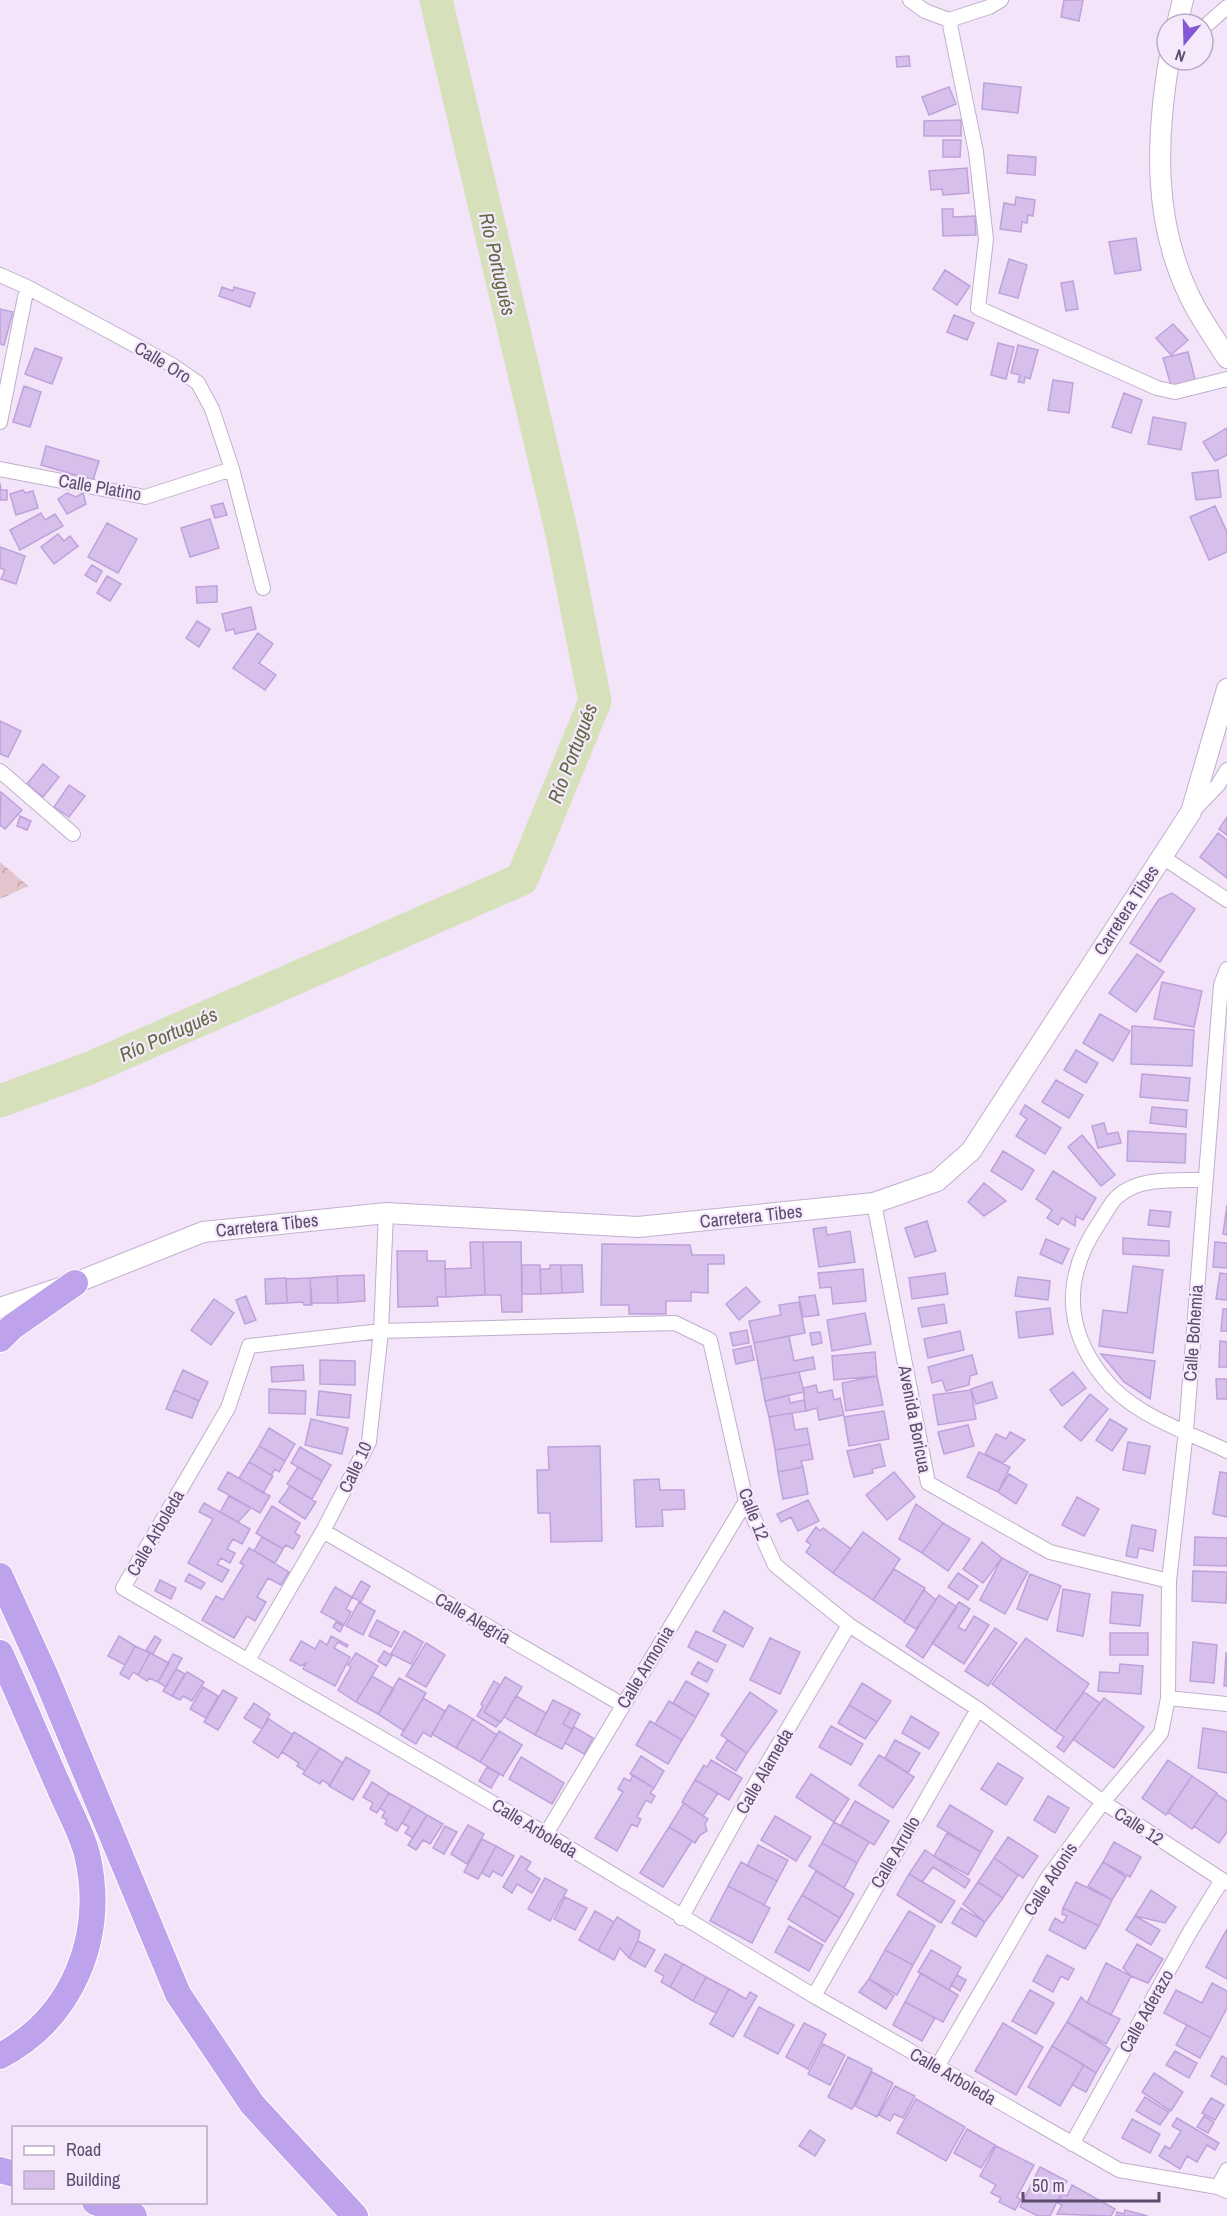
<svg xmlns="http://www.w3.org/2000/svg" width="1227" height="2216" font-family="'Archivo Narrow',sans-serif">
<defs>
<pattern id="park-crowns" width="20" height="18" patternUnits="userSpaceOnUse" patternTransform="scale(1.5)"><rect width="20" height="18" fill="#e4c4cd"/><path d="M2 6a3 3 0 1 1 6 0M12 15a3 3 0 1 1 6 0" fill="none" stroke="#bca1ab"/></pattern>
</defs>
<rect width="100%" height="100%" fill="#f3e4f9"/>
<path fill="url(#park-crowns)" d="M 0,862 L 28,886 L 0,899 Z"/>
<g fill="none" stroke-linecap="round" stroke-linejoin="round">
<path stroke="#d6e0bb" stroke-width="33" d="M 0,1101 L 90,1068 L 522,879 L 595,701 L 562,534 L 436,0"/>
</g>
<path fill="#d6bfeb" stroke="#bfa1db" stroke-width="1.5" d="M 1064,0 L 1083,0 L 1079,21 L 1061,17 Z
M 909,56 L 910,66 L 897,67 L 896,57 Z
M 984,83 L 1021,87 L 1018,113 L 982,109 Z
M 949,87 L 956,104 L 929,115 L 922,97 Z
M 961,120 L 961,136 L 924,136 L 924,121 Z
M 943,140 L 961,140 L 960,157 L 943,157 Z
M 1008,155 L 1036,157 L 1035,175 L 1007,173 Z
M 967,168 L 969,193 L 943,195 L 942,189 L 931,190 L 929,171 Z
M 1016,197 L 1035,200 L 1033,216 L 1028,215 L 1027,223 L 1022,222 L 1021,232 L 1000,229 L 1004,203 L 1015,205 Z
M 942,209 L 953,209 L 953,217 L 975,216 L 976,235 L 943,236 Z
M 1136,238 L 1141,270 L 1115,274 L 1109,242 Z
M 1009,259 L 1027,265 L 1018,298 L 999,293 Z
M 945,270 L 970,286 L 957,305 L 933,289 Z
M 1073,281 L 1078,309 L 1066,311 L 1061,283 Z
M 222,287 L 233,291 L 234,287 L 255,293 L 250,307 L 219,296 Z
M 0,309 L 13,312 L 4,345 L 0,344 Z
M 954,315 L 974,323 L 967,340 L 947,332 Z
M 1173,324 L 1188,340 L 1171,355 L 1156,338 Z
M 998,343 L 1014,347 L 1006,379 L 991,375 Z
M 1018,345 L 1038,350 L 1030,379 L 1025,377 L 1024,383 L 1018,382 L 1020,375 L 1011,373 Z
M 35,348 L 62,358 L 52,384 L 25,374 Z
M 1188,352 L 1196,383 L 1172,389 L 1163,358 Z
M 1053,380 L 1073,383 L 1069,413 L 1048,410 Z
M 24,386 L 41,392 L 30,427 L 13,422 Z
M 1124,393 L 1142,400 L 1131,433 L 1112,427 Z
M 1153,417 L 1186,423 L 1181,450 L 1148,444 Z
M 1227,428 L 1227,455 L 1215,461 L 1203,442 Z
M 46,446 L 99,461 L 93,480 L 41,465 Z
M 1218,470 L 1221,497 L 1196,500 L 1192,473 Z
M 0,483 L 1,490 L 7,490 L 7,500 L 0,500 Z
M 23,490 L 25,493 L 33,491 L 38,508 L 16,515 L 10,494 Z
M 67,493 L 76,497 L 83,493 L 86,504 L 67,514 L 58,499 Z
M 223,503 L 227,515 L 215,518 L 211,506 Z
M 1215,506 L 1227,532 L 1227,552 L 1209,560 L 1190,517 Z
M 41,513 L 45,520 L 55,514 L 63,526 L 20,550 L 10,530 Z
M 210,519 L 219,548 L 190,557 L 181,528 Z
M 107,523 L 137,539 L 118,573 L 88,557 Z
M 58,534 L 64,541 L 70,536 L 78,546 L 54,564 L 41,547 Z
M 0,547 L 25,556 L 16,584 L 1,579 L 5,570 L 0,568 Z
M 92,565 L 102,571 L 96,582 L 85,575 Z
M 107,576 L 121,584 L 110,601 L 97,593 Z
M 217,586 L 217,602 L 197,603 L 196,587 Z
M 251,607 L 256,629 L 235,634 L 234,629 L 226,631 L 222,614 Z
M 197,621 L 210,629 L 199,647 L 186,638 Z
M 258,633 L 273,644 L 259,663 L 276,675 L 265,690 L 233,668 Z
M 0,721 L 21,731 L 8,757 L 0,754 Z
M 43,764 L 59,777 L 43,797 L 27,784 Z
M 69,785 L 85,796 L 69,817 L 54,807 Z
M 1,792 L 22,810 L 5,829 L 0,825 Z
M 20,816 L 31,821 L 27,830 L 17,826 Z
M 1227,817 L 1227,835 L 1219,829 Z
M 1218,833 L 1227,840 L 1227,878 L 1200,857 Z
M 1172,893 L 1195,909 L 1160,962 L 1130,943 L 1159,899 Z
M 1137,954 L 1164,972 L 1136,1012 L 1109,993 Z
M 1162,982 L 1202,991 L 1194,1027 L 1154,1019 Z
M 1100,1014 L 1130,1031 L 1113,1061 L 1083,1043 Z
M 1132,1026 L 1194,1030 L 1192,1066 L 1131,1064 Z
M 1076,1050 L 1098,1063 L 1086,1083 L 1064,1070 Z
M 1142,1074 L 1190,1078 L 1188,1101 L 1140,1097 Z
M 1056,1080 L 1083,1095 L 1069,1118 L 1042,1102 Z
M 1025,1105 L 1061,1128 L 1045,1154 L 1016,1136 L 1027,1119 L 1020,1114 Z
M 1152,1107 L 1187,1110 L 1186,1127 L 1150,1123 Z
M 1104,1123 L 1107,1134 L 1118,1132 L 1121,1143 L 1098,1148 L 1092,1126 Z
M 1128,1131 L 1186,1134 L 1185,1163 L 1127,1161 Z
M 1082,1135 L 1115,1175 L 1101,1186 L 1068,1147 Z
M 1003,1151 L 1034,1170 L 1022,1190 L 991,1171 Z
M 1053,1171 L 1096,1198 L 1083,1220 L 1076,1216 L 1075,1226 L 1062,1218 L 1058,1225 L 1047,1218 L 1052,1210 L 1036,1199 Z
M 984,1183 L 1006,1201 L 984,1216 L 968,1202 Z
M 1227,1205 L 1227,1235 L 1223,1234 Z
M 1150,1210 L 1171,1212 L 1169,1227 L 1148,1225 Z
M 927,1221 L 936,1251 L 915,1257 L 905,1228 Z
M 826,1227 L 827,1235 L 850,1231 L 855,1262 L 819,1267 L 813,1229 Z
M 1123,1238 L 1169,1241 L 1169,1256 L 1123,1254 Z
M 1046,1239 L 1069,1249 L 1062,1264 L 1040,1254 Z
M 470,1242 L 483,1242 L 485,1295 L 446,1297 L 445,1269 L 471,1268 Z
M 483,1242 L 521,1242 L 522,1312 L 502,1312 L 501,1295 L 485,1295 Z
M 1215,1242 L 1227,1243 L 1227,1268 L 1213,1267 Z
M 602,1244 L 690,1245 L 692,1255 L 724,1255 L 724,1264 L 708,1264 L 708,1293 L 691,1292 L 691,1301 L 666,1301 L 666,1314 L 629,1314 L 629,1305 L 601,1305 Z
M 397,1251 L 427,1251 L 427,1261 L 445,1261 L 446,1297 L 437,1297 L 438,1306 L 398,1307 Z
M 522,1265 L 540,1265 L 541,1294 L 522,1294 Z
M 550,1265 L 561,1265 L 562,1293 L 541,1294 L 540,1269 L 550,1269 Z
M 561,1265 L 582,1265 L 583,1292 L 562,1293 Z
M 1133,1266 L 1163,1270 L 1153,1353 L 1099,1346 L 1103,1310 L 1127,1313 Z
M 863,1269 L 866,1301 L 833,1304 L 831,1287 L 820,1288 L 818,1273 Z
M 945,1273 L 948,1294 L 912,1299 L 909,1278 Z
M 1220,1273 L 1227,1274 L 1227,1300 L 1216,1299 Z
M 364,1275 L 365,1301 L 338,1303 L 337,1276 Z
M 337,1276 L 338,1303 L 311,1303 L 310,1278 Z
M 1018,1277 L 1050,1281 L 1048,1300 L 1015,1296 Z
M 286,1278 L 287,1303 L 266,1304 L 265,1279 Z
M 310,1278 L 312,1305 L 304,1305 L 303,1302 L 287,1303 L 286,1279 Z
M 746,1287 L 760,1302 L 739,1320 L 726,1304 Z
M 815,1295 L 819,1315 L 803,1317 L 799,1297 Z
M 246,1296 L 256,1320 L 245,1324 L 236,1300 Z
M 214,1299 L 234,1313 L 211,1345 L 191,1330 Z
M 799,1302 L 805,1333 L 754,1343 L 749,1321 L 781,1315 L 779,1305 Z
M 944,1304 L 947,1323 L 922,1327 L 918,1308 Z
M 1050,1308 L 1053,1334 L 1019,1338 L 1016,1312 Z
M 1223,1309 L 1227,1309 L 1227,1331 L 1221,1331 Z
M 865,1313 L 871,1344 L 832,1351 L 827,1320 Z
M 747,1330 L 749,1343 L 733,1346 L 730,1333 Z
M 960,1331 L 964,1350 L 928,1358 L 924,1339 Z
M 820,1332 L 822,1343 L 812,1345 L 810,1333 Z
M 789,1336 L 794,1361 L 813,1357 L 815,1369 L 761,1379 L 754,1343 Z
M 1220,1341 L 1227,1342 L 1227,1367 L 1219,1367 Z
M 751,1346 L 754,1360 L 736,1364 L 733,1350 Z
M 875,1352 L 877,1376 L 834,1380 L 832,1356 Z
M 1101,1354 L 1155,1361 L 1150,1399 L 1124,1382 Z
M 972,1355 L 977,1374 L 970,1376 L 969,1385 L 946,1391 L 942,1380 L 932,1383 L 928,1367 Z
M 320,1360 L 355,1361 L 355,1385 L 320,1384 Z
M 303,1365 L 304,1380 L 272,1382 L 271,1367 Z
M 183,1370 L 208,1382 L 199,1401 L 174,1390 Z
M 799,1372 L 804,1392 L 765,1401 L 761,1379 Z
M 1073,1372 L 1086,1388 L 1062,1406 L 1050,1390 Z
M 877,1376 L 883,1405 L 846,1411 L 842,1383 Z
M 1216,1379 L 1227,1379 L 1227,1399 L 1217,1399 Z
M 992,1382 L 997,1398 L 976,1404 L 971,1389 Z
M 816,1385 L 818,1393 L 832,1390 L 834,1400 L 840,1398 L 844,1415 L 819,1420 L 817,1408 L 806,1411 L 803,1388 Z
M 269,1389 L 306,1391 L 305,1414 L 269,1413 Z
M 174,1390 L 199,1401 L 192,1418 L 166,1409 Z
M 971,1390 L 976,1419 L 938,1425 L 933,1395 Z
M 319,1391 L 351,1395 L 349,1418 L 317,1415 Z
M 1090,1394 L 1108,1409 L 1081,1441 L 1064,1427 Z
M 789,1395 L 790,1403 L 804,1400 L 806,1411 L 769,1417 L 765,1401 Z
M 884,1411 L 889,1439 L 849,1446 L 844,1417 Z
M 792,1413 L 795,1430 L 807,1428 L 810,1444 L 775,1450 L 769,1417 Z
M 311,1419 L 348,1428 L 342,1454 L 305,1445 Z
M 1110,1419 L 1127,1429 L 1112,1451 L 1096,1440 Z
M 968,1425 L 974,1446 L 944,1454 L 938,1432 Z
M 269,1428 L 295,1444 L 285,1461 L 259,1446 Z
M 1010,1432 L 1025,1440 L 1003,1463 L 985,1454 L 996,1434 L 1006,1439 Z
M 1128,1442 L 1150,1446 L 1145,1474 L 1123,1470 Z
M 810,1444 L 813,1459 L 801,1461 L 803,1467 L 778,1472 L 775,1450 Z
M 880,1444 L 885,1466 L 872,1469 L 873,1473 L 854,1477 L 847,1451 Z
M 259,1446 L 285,1461 L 279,1472 L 275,1469 L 271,1475 L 249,1462 Z
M 600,1446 L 602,1541 L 551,1542 L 550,1513 L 538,1513 L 537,1470 L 549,1470 L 548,1447 Z
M 300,1447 L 331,1465 L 322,1481 L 291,1463 Z
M 979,1452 L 1010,1467 L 998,1492 L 967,1477 Z
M 249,1462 L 273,1476 L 263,1493 L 239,1478 Z
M 298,1467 L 322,1481 L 312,1499 L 287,1484 Z
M 803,1467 L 808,1494 L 783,1499 L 778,1472 Z
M 228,1472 L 270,1496 L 260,1513 L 218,1489 Z
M 894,1472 L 915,1497 L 887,1520 L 866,1495 Z
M 1220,1472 L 1227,1473 L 1227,1517 L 1213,1514 Z
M 1009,1474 L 1027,1485 L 1016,1504 L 998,1492 Z
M 659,1479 L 660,1490 L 684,1490 L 685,1509 L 662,1510 L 663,1526 L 636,1527 L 634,1480 Z
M 290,1486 L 316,1502 L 305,1519 L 279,1502 Z
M 229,1496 L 251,1508 L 238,1522 L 220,1512 Z
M 1077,1497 L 1099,1509 L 1084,1536 L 1062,1525 Z
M 808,1500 L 819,1521 L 798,1531 L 791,1517 L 781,1522 L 777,1514 Z
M 204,1503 L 250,1529 L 242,1544 L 233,1539 L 227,1549 L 235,1553 L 230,1563 L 221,1558 L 217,1564 L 229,1570 L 222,1582 L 188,1563 L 213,1519 L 199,1512 Z
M 916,1504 L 943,1523 L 922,1553 L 899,1539 Z
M 272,1506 L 300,1523 L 295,1533 L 300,1536 L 293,1549 L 286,1545 L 283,1549 L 256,1533 Z
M 943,1523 L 970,1539 L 948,1571 L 922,1553 Z
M 1132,1525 L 1156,1530 L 1153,1551 L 1139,1548 L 1137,1558 L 1126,1556 Z
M 816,1527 L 820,1531 L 823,1528 L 851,1549 L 833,1573 L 806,1552 L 811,1545 L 806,1541 Z
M 863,1532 L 900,1559 L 873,1600 L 833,1573 Z
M 262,1537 L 283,1549 L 275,1563 L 254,1551 Z
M 1195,1537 L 1227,1538 L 1227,1566 L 1194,1565 Z
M 982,1542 L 1002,1558 L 983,1583 L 963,1569 Z
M 249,1548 L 289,1572 L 281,1585 L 268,1578 L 257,1597 L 266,1602 L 255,1621 L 247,1616 L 234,1638 L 202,1620 L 216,1596 L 223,1600 L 244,1565 L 240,1563 Z
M 1002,1558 L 1028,1572 L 1005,1614 L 980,1600 Z
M 894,1569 L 925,1588 L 904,1621 L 873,1600 Z
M 1193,1571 L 1227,1572 L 1226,1603 L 1192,1601 Z
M 958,1573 L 978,1586 L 968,1600 L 948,1587 Z
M 189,1574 L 205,1583 L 201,1589 L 185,1581 Z
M 1030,1574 L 1061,1586 L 1047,1620 L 1017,1609 Z
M 160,1580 L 176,1588 L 171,1599 L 155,1591 Z
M 361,1581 L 370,1586 L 361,1602 L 352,1597 Z
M 335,1587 L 352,1597 L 346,1609 L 351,1612 L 344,1625 L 321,1612 Z
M 1063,1589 L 1090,1594 L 1083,1636 L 1057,1631 Z
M 924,1590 L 936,1600 L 916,1629 L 904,1622 Z
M 1112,1592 L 1143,1595 L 1140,1626 L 1110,1623 Z
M 939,1595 L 957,1607 L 923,1658 L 906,1646 Z
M 359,1602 L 375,1611 L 363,1635 L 346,1626 Z
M 959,1602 L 970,1609 L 958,1627 L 965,1631 L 974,1616 L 989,1625 L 964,1664 L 932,1643 Z
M 724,1611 L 753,1628 L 743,1647 L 713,1631 Z
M 377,1620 L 399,1632 L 391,1647 L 369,1636 Z
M 336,1622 L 343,1626 L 340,1632 L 333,1627 Z
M 995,1628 L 1017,1643 L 988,1686 L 965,1671 Z
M 404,1631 L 423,1642 L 411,1664 L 391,1654 Z
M 696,1631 L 726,1645 L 717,1662 L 688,1647 Z
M 1110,1633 L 1148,1633 L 1148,1655 L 1110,1655 Z
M 119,1636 L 135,1646 L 125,1665 L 108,1656 Z
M 155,1636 L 161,1640 L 153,1654 L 146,1650 Z
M 331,1636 L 348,1645 L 347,1647 L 338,1642 L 334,1648 L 350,1657 L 335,1686 L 303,1669 L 306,1663 L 301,1666 L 290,1660 L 301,1641 L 315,1649 L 320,1640 L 327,1645 Z
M 770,1638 L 800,1652 L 780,1694 L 750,1680 Z
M 1026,1638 L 1089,1684 L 1055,1731 L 992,1684 Z
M 1193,1642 L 1217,1645 L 1214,1683 L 1190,1681 Z
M 426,1643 L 445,1655 L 426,1687 L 406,1676 Z
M 135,1646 L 150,1653 L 138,1675 L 133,1672 L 129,1679 L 120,1674 Z
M 384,1651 L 392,1656 L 386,1666 L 378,1661 Z
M 150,1653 L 169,1663 L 158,1682 L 149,1678 L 147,1681 L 138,1675 Z
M 356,1653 L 378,1666 L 356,1702 L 338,1690 L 351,1667 L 348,1665 Z
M 1226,1653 L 1227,1653 L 1227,1686 L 1224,1686 Z
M 173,1654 L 182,1658 L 166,1687 L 158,1682 Z
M 698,1662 L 713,1670 L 707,1682 L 691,1674 Z
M 1120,1664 L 1143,1666 L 1141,1694 L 1098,1691 L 1100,1672 L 1119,1673 Z
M 176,1669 L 185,1674 L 172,1696 L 163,1691 Z
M 187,1672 L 204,1682 L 192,1701 L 183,1696 L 180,1700 L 172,1696 Z
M 372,1676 L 394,1689 L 378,1714 L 356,1702 Z
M 505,1677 L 522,1687 L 501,1722 L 484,1712 Z
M 399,1678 L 426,1693 L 404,1731 L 378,1714 Z
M 494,1681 L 500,1685 L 484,1712 L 500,1722 L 496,1727 L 477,1716 L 483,1706 L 481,1704 Z
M 686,1681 L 709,1694 L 696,1717 L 673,1703 Z
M 862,1683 L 891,1701 L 877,1722 L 849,1705 Z
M 203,1687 L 218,1696 L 206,1718 L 190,1709 Z
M 223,1690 L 237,1698 L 218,1730 L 204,1722 Z
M 750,1692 L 777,1711 L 747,1753 L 721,1735 Z
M 1084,1692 L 1100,1703 L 1064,1752 L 1057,1747 L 1064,1737 L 1055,1731 Z
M 516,1696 L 546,1713 L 535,1735 L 504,1717 Z
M 423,1698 L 445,1711 L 431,1737 L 423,1732 L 416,1744 L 401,1735 Z
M 1104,1698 L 1144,1727 L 1114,1768 L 1073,1739 Z
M 553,1700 L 571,1709 L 563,1724 L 572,1729 L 562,1749 L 535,1735 Z
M 669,1701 L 696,1717 L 682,1740 L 655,1724 Z
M 254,1703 L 270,1714 L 262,1729 L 244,1718 Z
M 449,1705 L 473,1719 L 456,1748 L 432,1734 Z
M 849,1705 L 877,1722 L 865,1739 L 838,1723 Z
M 571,1709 L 580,1714 L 572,1729 L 563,1724 Z
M 911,1716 L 939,1733 L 929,1749 L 902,1733 Z
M 269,1719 L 293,1735 L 278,1758 L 253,1742 Z
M 473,1719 L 497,1735 L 480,1762 L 456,1748 Z
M 650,1721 L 682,1740 L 668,1764 L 636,1745 Z
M 831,1726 L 863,1744 L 851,1765 L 819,1747 Z
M 574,1727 L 593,1738 L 584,1754 L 565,1743 Z
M 1203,1728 L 1227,1732 L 1227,1773 L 1198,1768 Z
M 499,1731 L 522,1745 L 503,1776 L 480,1762 Z
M 294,1732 L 320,1748 L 305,1771 L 297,1766 L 299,1763 L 282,1752 Z
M 727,1740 L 747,1753 L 736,1771 L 716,1758 Z
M 895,1740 L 920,1753 L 908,1773 L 885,1758 Z
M 320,1748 L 343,1763 L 330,1785 L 322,1780 L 320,1784 L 303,1774 Z
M 879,1755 L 914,1777 L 893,1808 L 859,1785 Z
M 641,1756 L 664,1771 L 654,1788 L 630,1774 Z
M 346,1757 L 370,1771 L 353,1800 L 329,1786 Z
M 521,1757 L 564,1783 L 552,1804 L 509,1779 Z
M 711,1760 L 742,1778 L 729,1800 L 695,1780 L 704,1765 L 707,1767 Z
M 1168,1760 L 1192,1776 L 1166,1815 L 1142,1798 Z
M 998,1763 L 1023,1778 L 1006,1805 L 981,1789 Z
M 487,1767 L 499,1774 L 491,1788 L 479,1781 Z
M 811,1774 L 849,1799 L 834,1822 L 796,1797 Z
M 633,1775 L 654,1788 L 650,1793 L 655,1796 L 651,1803 L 646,1800 L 637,1817 L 641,1819 L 637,1827 L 632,1824 L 617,1851 L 595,1838 L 623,1792 L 618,1789 L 624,1778 L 630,1781 Z
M 1192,1776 L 1217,1793 L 1192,1829 L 1168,1812 Z
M 695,1780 L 718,1793 L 703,1816 L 682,1802 Z
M 372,1782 L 389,1793 L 377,1813 L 370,1809 L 373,1803 L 363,1797 Z
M 389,1793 L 412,1806 L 397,1831 L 385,1824 L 387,1820 L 382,1817 L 385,1812 L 380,1808 Z
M 1216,1794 L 1227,1801 L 1227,1832 L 1219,1843 L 1194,1826 Z
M 1048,1796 L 1069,1808 L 1055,1833 L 1034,1820 Z
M 855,1801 L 889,1821 L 874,1845 L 841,1825 Z
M 684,1803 L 708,1819 L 705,1824 L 707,1831 L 700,1835 L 695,1843 L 669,1827 Z
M 950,1805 L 993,1831 L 981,1852 L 937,1826 Z
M 412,1806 L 427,1815 L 413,1838 L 405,1833 L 409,1827 L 402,1823 Z
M 427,1815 L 443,1824 L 430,1844 L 423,1840 L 416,1850 L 408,1845 Z
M 775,1816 L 811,1837 L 796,1861 L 761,1840 Z
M 834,1822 L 869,1842 L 857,1863 L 822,1843 Z
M 468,1825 L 484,1834 L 467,1864 L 451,1854 Z
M 445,1826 L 457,1832 L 444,1854 L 433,1848 Z
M 669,1827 L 692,1841 L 663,1887 L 640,1873 Z
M 947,1833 L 981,1852 L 968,1875 L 934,1856 Z
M 1008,1837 L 1038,1856 L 1023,1878 L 994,1858 Z
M 482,1839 L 496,1846 L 478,1879 L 464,1872 Z
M 1114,1842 L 1141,1857 L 1130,1877 L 1103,1862 Z
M 822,1843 L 857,1863 L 844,1888 L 809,1866 Z
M 758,1845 L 788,1860 L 777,1881 L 747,1866 Z
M 496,1846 L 514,1856 L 502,1876 L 493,1871 L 489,1877 L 482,1873 Z
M 925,1850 L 970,1880 L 965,1888 L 933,1867 L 922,1882 L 909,1874 Z
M 521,1856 L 531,1862 L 526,1870 L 540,1879 L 532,1893 L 517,1884 L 512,1893 L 503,1887 Z
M 994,1858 L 1018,1875 L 1003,1898 L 978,1882 Z
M 741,1862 L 777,1881 L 764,1905 L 728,1886 Z
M 1103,1862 L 1126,1877 L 1112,1900 L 1088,1886 Z
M 816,1871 L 854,1894 L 840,1918 L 802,1895 Z
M 909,1874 L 955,1901 L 941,1923 L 897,1895 Z
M 545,1878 L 567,1890 L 550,1921 L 528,1909 Z
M 978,1882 L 1003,1898 L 985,1922 L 963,1904 Z
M 1076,1882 L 1112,1900 L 1099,1926 L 1063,1908 Z
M 728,1886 L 770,1908 L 752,1943 L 710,1921 Z
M 1151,1890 L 1176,1907 L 1165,1923 L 1135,1916 Z
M 802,1895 L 840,1918 L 825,1942 L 788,1919 Z
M 565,1897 L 587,1908 L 575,1930 L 554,1919 Z
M 961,1908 L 985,1922 L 976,1937 L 952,1923 Z
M 1063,1908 L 1099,1926 L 1085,1949 L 1049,1930 L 1055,1918 L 1063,1923 L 1067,1916 L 1062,1914 Z
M 595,1911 L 614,1922 L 598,1951 L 579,1940 Z
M 909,1911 L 935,1926 L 913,1965 L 885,1950 Z
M 1135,1916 L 1160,1930 L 1151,1945 L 1126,1930 Z
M 617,1917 L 640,1931 L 638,1941 L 629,1958 L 620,1948 L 614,1960 L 598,1951 Z
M 789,1926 L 823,1945 L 809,1971 L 775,1952 Z
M 1227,1929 L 1227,1979 L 1206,1967 Z
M 638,1941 L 655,1950 L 645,1967 L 629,1958 Z
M 1137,1944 L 1163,1959 L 1148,1983 L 1131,1976 L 1123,1968 Z
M 885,1950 L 913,1965 L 897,1995 L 869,1979 Z
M 931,1950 L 961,1967 L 949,1990 L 918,1972 Z
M 665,1954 L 683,1964 L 670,1987 L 661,1982 L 664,1976 L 655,1971 Z
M 1047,1955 L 1074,1969 L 1068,1980 L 1061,1976 L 1053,1992 L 1033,1981 Z
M 1106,1963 L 1131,1976 L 1111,2015 L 1087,2003 Z
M 683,1964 L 706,1977 L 693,2001 L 670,1987 Z
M 921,1973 L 958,1995 L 943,2022 L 905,2002 Z
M 957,1975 L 966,1980 L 960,1991 L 951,1985 Z
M 706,1977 L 729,1989 L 716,2013 L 693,2001 Z
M 869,1979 L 894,1996 L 886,2009 L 859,1992 Z
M 1212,1983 L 1227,1991 L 1227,2008 L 1211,2038 L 1164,2013 L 1176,1990 L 1202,2003 Z
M 729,1989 L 746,1999 L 750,1992 L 757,1996 L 733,2037 L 710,2024 Z
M 1030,1990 L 1054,2003 L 1036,2034 L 1012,2021 Z
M 1081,1997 L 1087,2003 L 1120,2019 L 1106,2044 L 1067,2022 Z
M 905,2002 L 935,2018 L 922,2041 L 893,2025 Z
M 759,2007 L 794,2025 L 778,2054 L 744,2036 Z
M 1067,2022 L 1110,2049 L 1096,2073 L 1052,2046 Z
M 804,2023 L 826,2034 L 808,2069 L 786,2057 Z
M 1003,2023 L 1043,2047 L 1016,2095 L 975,2071 Z
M 1187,2025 L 1211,2038 L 1200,2058 L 1176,2045 Z
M 823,2044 L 845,2055 L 830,2085 L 808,2074 Z
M 1052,2046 L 1084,2065 L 1060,2106 L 1028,2087 Z
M 1175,2051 L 1197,2063 L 1189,2078 L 1166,2065 Z
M 1222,2056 L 1227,2059 L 1227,2085 L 1211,2076 Z
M 848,2057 L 872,2069 L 852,2109 L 828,2097 Z
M 1084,2065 L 1096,2073 L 1086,2092 L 1072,2085 Z
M 872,2072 L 893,2083 L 877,2117 L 855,2106 Z
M 1154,2073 L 1183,2092 L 1171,2111 L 1142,2092 Z
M 895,2086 L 915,2096 L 903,2118 L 894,2114 L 890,2121 L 879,2115 Z
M 1145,2097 L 1169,2112 L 1160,2125 L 1136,2111 Z
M 1211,2098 L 1224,2105 L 1215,2120 L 1202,2113 Z
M 916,2099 L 965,2127 L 946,2161 L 897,2133 Z
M 1204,2116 L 1214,2122 L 1208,2133 L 1197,2127 Z
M 1177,2118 L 1219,2143 L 1215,2150 L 1207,2145 L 1197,2162 L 1187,2156 L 1180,2169 L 1159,2156 L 1165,2146 L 1170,2149 L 1181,2131 L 1172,2126 Z
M 1132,2119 L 1160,2134 L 1150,2153 L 1122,2138 Z
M 967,2129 L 995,2145 L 981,2168 L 954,2153 Z
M 810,2130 L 825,2140 L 815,2156 L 799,2146 Z
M 996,2146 L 1034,2165 L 1017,2197 L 1021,2200 L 1015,2210 L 999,2202 L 1001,2198 L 991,2193 L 996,2185 L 980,2176 Z
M 1040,2167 L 1067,2181 L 1050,2216 L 1038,2216 L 1020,2207 Z
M 1072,2185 L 1115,2209 L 1111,2216 L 1057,2214 L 1062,2205 L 1058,2203 L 1063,2194 L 1067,2196 Z
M 1125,2210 L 1148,2216 L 1116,2216 L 1117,2212 L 1124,2214 Z"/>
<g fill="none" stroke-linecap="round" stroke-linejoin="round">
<g stroke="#bfafcb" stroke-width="16">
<path id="street" d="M 910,0 L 925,11 L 949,20 L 976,152 L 986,239 L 978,308 L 1157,388 L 1175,392 L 1227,379
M 949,20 L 989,7 L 1001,0
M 1203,28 L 1227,7
M 0,275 L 27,287 L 172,365 L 198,383 L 212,409 L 232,469 L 263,588
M 0,422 L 27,287
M 0,469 L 145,497 L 232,469
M 0,771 L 73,834
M 1193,811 L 1218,785 L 1227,770
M 1161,856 L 1227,900
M 1205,1180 C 1178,1180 1138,1177 1117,1197 C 1110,1203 1105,1215 1099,1223 C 1064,1275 1063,1327 1103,1377 C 1132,1415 1186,1431 1227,1451
M 874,1203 L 928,1483 L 1050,1552 L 1169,1581
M 323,1531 L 623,1705
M 248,1660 L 323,1531 L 369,1442 L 381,1331 L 386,1213
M 1168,1698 L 1227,1704
M 546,1834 L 746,1501
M 1227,1883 L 1103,1802 L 978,1709 L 849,1625 L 775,1565 L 746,1501 L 710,1340 L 675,1323 L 381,1331 L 249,1346 L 228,1408 L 123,1588 L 546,1834 L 814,1996 L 1119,2170 L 1218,2187 L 1227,2191
M 681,1918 L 757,1781 L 849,1625
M 814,1996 L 978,1709
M 937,2067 L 1046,1880 L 1103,1802 L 1161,1733 L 1168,1698 L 1169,1581 L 1186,1431 L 1221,985 L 1227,969
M 1072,2144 L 1191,1930 L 1222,1880
M 1218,2187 L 1227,2170"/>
</g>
<g stroke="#c2afcf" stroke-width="22">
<path id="secondary" d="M 1177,24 L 1183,0
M 1169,60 C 1156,140 1153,220 1189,295 C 1199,317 1214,337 1227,358
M 0,1308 L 75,1283 L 203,1232 L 386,1213 L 638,1227 L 874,1203 L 937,1181 L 971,1151 L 1191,812 L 1227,689"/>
</g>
<g stroke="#fff" stroke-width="28">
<path id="highway" d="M 0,1339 L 12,1327 L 75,1283
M 0,1576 L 46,1677 L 178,1994 L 252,2104 L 355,2216
M 0,1653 C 20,1697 39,1742 59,1787 C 68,1809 81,1831 87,1854 C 106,1935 74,2017 0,2056
M 0,2170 L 14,2174
M 95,2202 L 134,2216"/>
</g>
<use href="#street" stroke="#fff" stroke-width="14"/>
<use href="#secondary" stroke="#fff" stroke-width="20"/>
<use href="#highway" stroke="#bfa2ec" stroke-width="26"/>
</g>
<g text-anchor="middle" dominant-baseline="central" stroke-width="4.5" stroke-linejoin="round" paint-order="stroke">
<g font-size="18" fill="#5d4d6e" stroke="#f7e9fc">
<text transform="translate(163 362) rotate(31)">Calle Oro</text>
<text transform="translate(100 487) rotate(10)">Calle Platino</text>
<text transform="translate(1126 910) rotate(-57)">Carretera Tibes</text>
<text transform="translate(751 1216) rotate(-6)">Carretera Tibes</text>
<text transform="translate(267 1225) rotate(-6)">Carretera Tibes</text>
<text transform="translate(1193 1333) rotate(-86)">Calle Bohemia</text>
<text transform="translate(915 1419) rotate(79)">Avenida Boricua</text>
<text transform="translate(355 1467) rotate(-65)">Calle 10</text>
<text transform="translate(754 1514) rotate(69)">Calle 12</text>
<text transform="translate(155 1533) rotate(-60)">Calle Arboleda</text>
<text transform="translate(473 1618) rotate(30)">Calle Alegría</text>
<text transform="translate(645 1667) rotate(-59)">Calle Armonia</text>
<text transform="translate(764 1771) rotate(-60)">Calle Alameda</text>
<text transform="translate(1139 1826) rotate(33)">Calle 12</text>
<text transform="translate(535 1828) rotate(31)">Calle Arboleda</text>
<text transform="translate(895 1852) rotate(-60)">Calle Arrullo</text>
<text transform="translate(1050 1879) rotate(-57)">Calle Adonis</text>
<text transform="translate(1146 2011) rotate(-61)">Calle Aderazo</text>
<text transform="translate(953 2076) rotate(30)">Calle Arboleda</text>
</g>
<g font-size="20" font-style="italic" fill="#5f6b40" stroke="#f7e9fc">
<text transform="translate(498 264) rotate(77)">Río Portugués</text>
<text transform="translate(572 753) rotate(-69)">Río Portugués</text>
<text transform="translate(168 1034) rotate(-24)">Río Portugués</text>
</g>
</g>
<rect x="12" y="2126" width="195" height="78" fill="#f7e9fc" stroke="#b9abc3" stroke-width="1.5"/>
<rect x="24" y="2146" width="30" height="9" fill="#ffffff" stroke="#b9abc3" stroke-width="1.5"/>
<text x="66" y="2156" font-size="18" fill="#5d4d6e">Road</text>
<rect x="24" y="2171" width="30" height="18" fill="#d6bfeb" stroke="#b9abc3" stroke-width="1.5"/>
<text x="66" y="2186" font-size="18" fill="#5d4d6e">Building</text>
<g transform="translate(1185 42) rotate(199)"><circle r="28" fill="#f7e9fc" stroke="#b9abc3" stroke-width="1.5"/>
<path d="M0-4.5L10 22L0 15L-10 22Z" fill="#8458d4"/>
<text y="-9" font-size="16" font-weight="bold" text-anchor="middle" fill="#5d4d6e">N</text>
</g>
<path d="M1023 2192v9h136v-9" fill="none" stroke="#5d4d6e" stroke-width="3"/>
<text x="1032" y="2192" font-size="18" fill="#5d4d6e" stroke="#f7e9fc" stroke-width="4.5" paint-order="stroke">50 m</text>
</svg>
